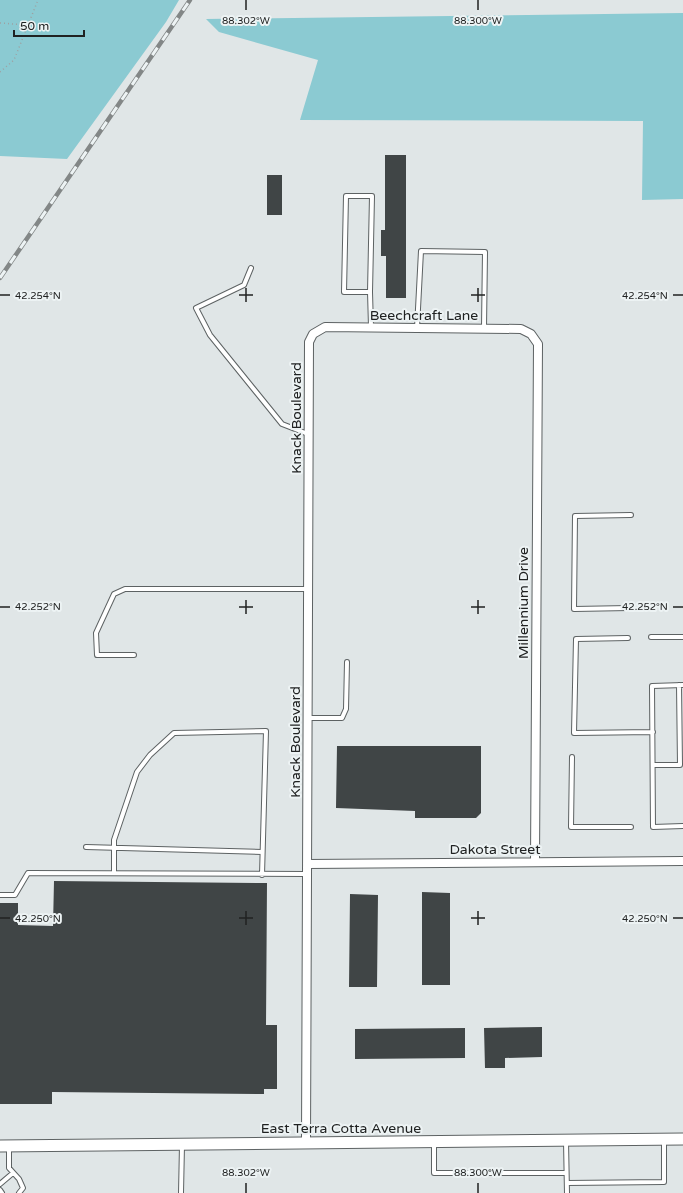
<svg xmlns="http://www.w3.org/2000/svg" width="683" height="1193" font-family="'Varela Round',sans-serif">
<rect width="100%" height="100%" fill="#e0e6e7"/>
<path fill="#8bcad2" d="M 0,0 L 179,0 L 166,22 L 67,159 L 0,156 Z
M 683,13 L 683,199 L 642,200 L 643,121 L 300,120 L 318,60 L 219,32 L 206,19 Z"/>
<path fill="#404546" d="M 385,155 L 406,155 L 406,298 L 386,298 L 386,256 L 381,256 L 381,230 L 385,230 Z
M 267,175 L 282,175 L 282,215 L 267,215 Z
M 337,746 L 481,746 L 481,813 L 476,818 L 415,818 L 415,811 L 336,808 Z
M 54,881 L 267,883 L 266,1025 L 277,1025 L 277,1089 L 264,1089 L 264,1094 L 52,1092 L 52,1104 L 0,1104 L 0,903 L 18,903 L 18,925 L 53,926 Z
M 422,892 L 450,893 L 450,985 L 422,985 Z
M 350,894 L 378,895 L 377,987 L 349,987 Z
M 542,1027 L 542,1057 L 505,1058 L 505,1068 L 485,1068 L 484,1028 Z
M 465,1028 L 465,1058 L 355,1059 L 355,1029 Z"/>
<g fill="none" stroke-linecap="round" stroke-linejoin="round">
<g stroke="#5d6263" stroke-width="6">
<path id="service" d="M 251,268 L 244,285 L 196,308 L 210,335 L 282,424 L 308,434
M 370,292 L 372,196 L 346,196 L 344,292 L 370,292 L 371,327
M 417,328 L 421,251 L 485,252 L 484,328
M 629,608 L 574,609 L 575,516 L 631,515
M 651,637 L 683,637
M 628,638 L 576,639 L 574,733 L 653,732
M 134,655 L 97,655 L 96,633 L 114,594 L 125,589 L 308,589
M 683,685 L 652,686 L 653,827 L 683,826
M 308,718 L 342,718 L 346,709 L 347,662
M 572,757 L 571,827 L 631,827
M 653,765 L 680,765 L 679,685
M 86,847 L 262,852
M 114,873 L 114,840 L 137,772 L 150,755 L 174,733 L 266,731 L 262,875
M 0,895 L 15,895 L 28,873 L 307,874
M 566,1141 L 567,1193
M 434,1142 L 434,1173 L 566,1173
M 9,1146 L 9,1168 L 19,1179 L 23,1188 L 19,1193
M 567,1183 L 664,1182 L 664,1140
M 0,1184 L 13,1173
M 0,1190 L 2,1193
M 181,1193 L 182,1145"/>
</g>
<g stroke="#5d6263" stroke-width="10">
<path id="minor" d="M 307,864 L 683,861
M 306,1143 L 309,342 L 313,334 L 325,327 L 521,329 L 531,334 L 538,344 L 535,862"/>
</g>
<g stroke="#5d6263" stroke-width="13">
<path id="secondary" d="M 0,1146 L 683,1139"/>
</g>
<path stroke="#9da1a2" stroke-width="1.5" stroke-dasharray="1 3" stroke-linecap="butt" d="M 0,23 L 27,25
M 0,72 L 14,60 L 38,0"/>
<use href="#service" stroke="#fff" stroke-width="4"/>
<use href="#minor" stroke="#fff" stroke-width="8"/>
<use href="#secondary" stroke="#fff" stroke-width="11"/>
<g stroke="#838787" stroke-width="4.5">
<path id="rail" d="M 0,278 L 190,0"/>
</g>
<use href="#rail" stroke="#edf3f4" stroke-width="3" stroke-dasharray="9" stroke-linecap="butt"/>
</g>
<path fill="none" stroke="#202222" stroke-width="1.5" d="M 246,0 L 246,10M 478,0 L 478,10M 246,288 L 246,302M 478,288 L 478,302M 0,295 L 10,295M 239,295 L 253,295M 471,295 L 485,295M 673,295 L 683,295M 246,600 L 246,614M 478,600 L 478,614M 0,607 L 10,607M 239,607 L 253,607M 471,607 L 485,607M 673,607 L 683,607M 246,911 L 246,925M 478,911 L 478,925M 0,918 L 10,918M 239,918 L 253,918M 471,918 L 485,918M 673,918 L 683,918M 246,1183 L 246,1193M 478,1183 L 478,1193"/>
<g text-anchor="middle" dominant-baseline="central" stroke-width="4" stroke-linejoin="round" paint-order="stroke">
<g font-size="14" fill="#202222" stroke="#edf3f4">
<text x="424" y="315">Beechcraft Lane</text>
<text transform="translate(296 418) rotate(-90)">Knack Boulevard</text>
<text transform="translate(523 603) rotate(-90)">Millennium Drive</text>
<text transform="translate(295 742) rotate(-90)">Knack Boulevard</text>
<text x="495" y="849">Dakota Street</text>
<text x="341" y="1128">East Terra Cotta Avenue</text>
</g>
</g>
<g font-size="10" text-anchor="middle" fill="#202222" stroke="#edf3f4" stroke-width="4" stroke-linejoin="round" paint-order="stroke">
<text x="246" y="24">88.302°W</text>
<text x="478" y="24">88.300°W</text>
<text x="38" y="299">42.254°N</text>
<text x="645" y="299">42.254°N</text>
<text x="38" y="610">42.252°N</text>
<text x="645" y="610">42.252°N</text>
<text x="38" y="922">42.250°N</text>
<text x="645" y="922">42.250°N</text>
<text x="246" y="1176">88.302°W</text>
<text x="478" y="1176">88.300°W</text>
</g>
<path d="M14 30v6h70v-6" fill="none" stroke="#202222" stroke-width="2"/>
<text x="20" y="30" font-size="12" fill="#202222" stroke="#edf3f4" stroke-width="3" paint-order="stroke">50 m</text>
</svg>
